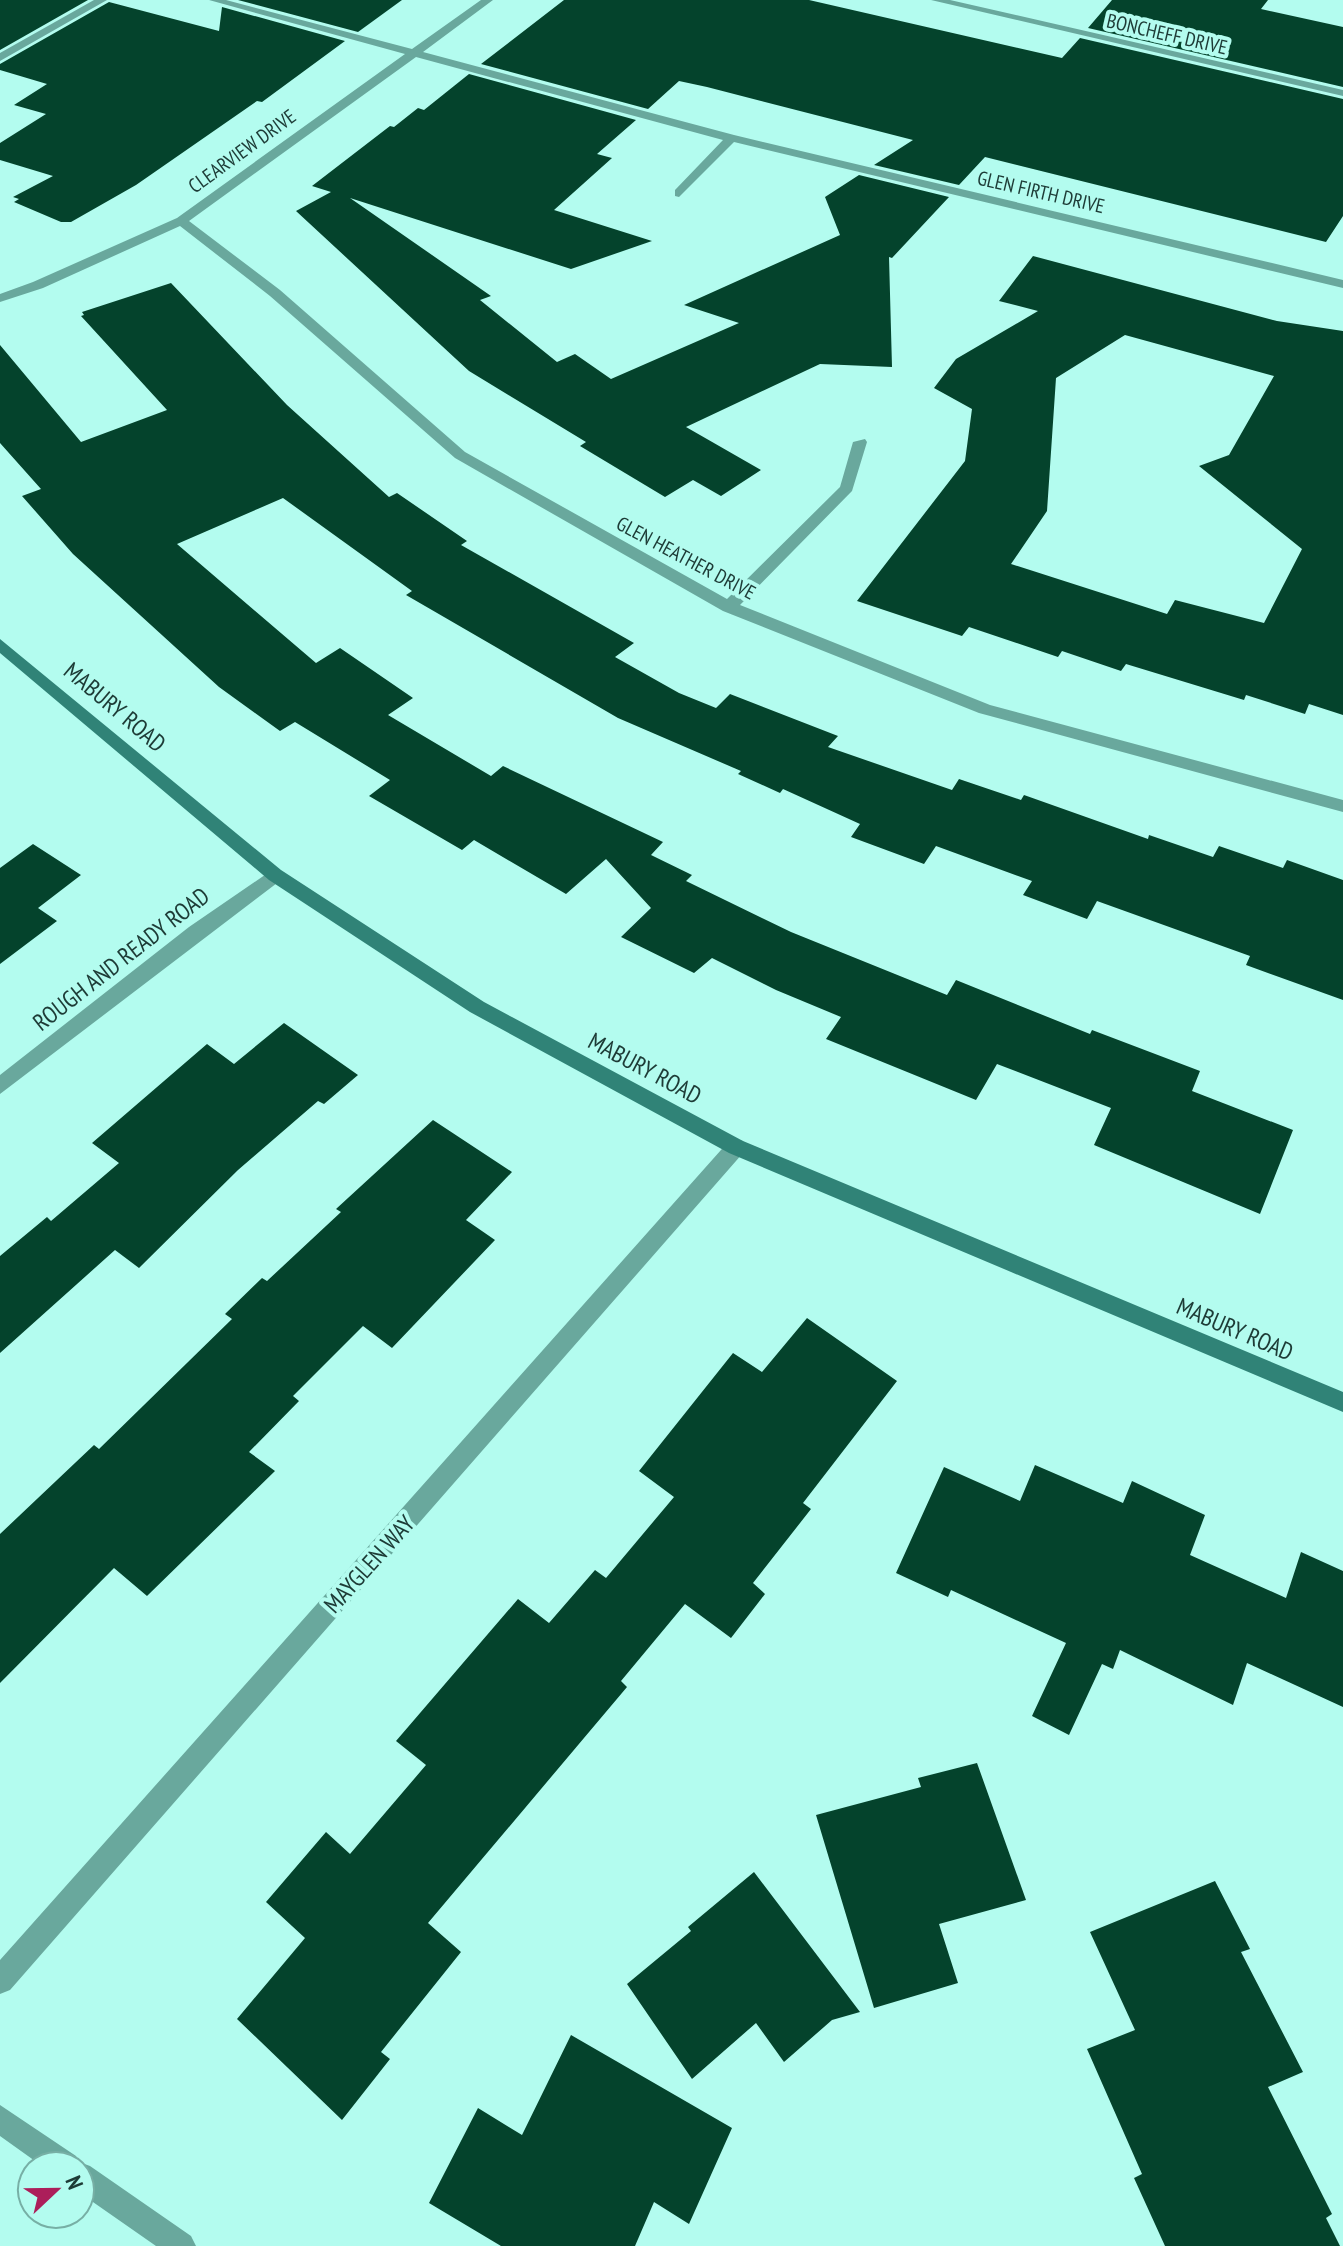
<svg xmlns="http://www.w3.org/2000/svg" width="1343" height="2246" font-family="'PT Sans Narrow',sans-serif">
<rect width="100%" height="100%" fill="#b3fcef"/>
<path fill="#04432c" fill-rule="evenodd" d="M 0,0 L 88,0 L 0,50 Z
M 238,0 L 402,0 L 358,32 Z
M 564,0 L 809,0 L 1062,58 L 1080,38 L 1343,99 L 1343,216 L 1326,242 L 985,157 L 959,185 L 874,165 L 913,140 L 707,87 L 679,81 L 648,109 L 481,64 Z
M 1112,0 L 1268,0 L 1261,9 L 1343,27 L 1343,87 L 1088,28 Z
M 109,2 L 219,31 L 222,7 L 345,41 L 262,102 L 257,101 L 136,185 L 71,222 L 61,222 L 14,202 L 19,199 L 13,197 L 53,176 L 0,160 L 0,143 L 46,114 L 14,105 L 47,84 L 0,70 L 0,64 Z
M 469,74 L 636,120 L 597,154 L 612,158 L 554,210 L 652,241 L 571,269 L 350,198 L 491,296 L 480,300 L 557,362 L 575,354 L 611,379 L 739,323 L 684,305 L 840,235 L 825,197 L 859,175 L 949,197 L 892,258 L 889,257 L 892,367 L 820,364 L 686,427 L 761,470 L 721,496 L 693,480 L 665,497 L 580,446 L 586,442 L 469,371 L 296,211 L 331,192 L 312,186 L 390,126 L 394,127 L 418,108 L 424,110 Z
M 1033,256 L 1277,321 L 1343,331 L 1343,715 L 1309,704 L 1305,714 L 1246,695 L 1244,700 L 1126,664 L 1121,671 L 1062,651 L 1058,657 L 969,627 L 962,636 L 857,601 L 965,461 L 972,409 L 934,388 L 956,359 L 1038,311 L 999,301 ZM 1125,335 L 1274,376 L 1229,455 L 1199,466 L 1302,549 L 1264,623 L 1175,600 L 1167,614 L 1011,564 L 1047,511 L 1056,378 Z
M 171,283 L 287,405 L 389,497 L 397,493 L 467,541 L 461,545 L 634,643 L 615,657 L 679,693 L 716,708 L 730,694 L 838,736 L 828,747 L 952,790 L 959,779 L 1021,800 L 1024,795 L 1148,839 L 1149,835 L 1213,857 L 1219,846 L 1283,868 L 1287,860 L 1343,880 L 1343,1000 L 1246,965 L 1250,956 L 1097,901 L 1087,919 L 1023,895 L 1032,881 L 936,846 L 924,864 L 851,837 L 860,824 L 783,789 L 780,793 L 738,774 L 741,771 L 618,718 L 406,595 L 412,591 L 283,498 L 177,544 L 316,663 L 340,648 L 413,698 L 388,715 L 491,776 L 503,766 L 663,842 L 651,855 L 692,875 L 686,881 L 791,932 L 947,995 L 956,980 L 1090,1034 L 1092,1030 L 1200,1071 L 1192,1091 L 1293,1130 L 1260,1214 L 1094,1145 L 1111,1108 L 997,1064 L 976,1100 L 826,1039 L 841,1017 L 776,990 L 712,958 L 694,973 L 621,937 L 651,908 L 606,859 L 566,894 L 474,840 L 462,850 L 369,796 L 390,780 L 295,722 L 280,731 L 219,687 L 73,554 L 22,496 L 41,489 L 0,443 L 0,345 L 81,442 L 167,410 L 81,316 L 84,315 L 82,312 Z
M 33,844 L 81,875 L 38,908 L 57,921 L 0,964 L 0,868 Z
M 284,1023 L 358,1075 L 324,1104 L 318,1101 L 238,1170 L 139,1268 L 115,1250 L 0,1353 L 0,1256 L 47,1217 L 51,1221 L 119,1163 L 92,1143 L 207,1044 L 234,1064 Z
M 433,1120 L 512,1172 L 466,1220 L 495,1240 L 392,1348 L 363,1326 L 293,1396 L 299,1401 L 249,1452 L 275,1471 L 147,1596 L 114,1568 L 0,1683 L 0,1534 L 94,1445 L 99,1449 L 232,1319 L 225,1314 L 262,1278 L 267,1281 L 341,1212 L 336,1209 Z
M 807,1318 L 897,1381 L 803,1503 L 811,1509 L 753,1583 L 765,1594 L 731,1638 L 685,1604 L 621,1681 L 627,1687 L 428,1923 L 461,1952 L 381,2052 L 390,2059 L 342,2120 L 237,2019 L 305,1938 L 266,1902 L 326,1832 L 350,1854 L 426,1765 L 396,1741 L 518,1599 L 549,1623 L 595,1570 L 606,1578 L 674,1497 L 639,1471 L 733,1353 L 762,1372 Z
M 1035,1465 L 1123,1503 L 1132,1481 L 1205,1515 L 1190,1555 L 1286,1598 L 1301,1552 L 1343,1571 L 1343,1707 L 1247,1663 L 1233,1705 L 1120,1650 L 1113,1669 L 1102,1664 L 1069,1735 L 1032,1716 L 1066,1643 L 951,1590 L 948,1597 L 896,1573 L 944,1467 L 1020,1501 Z
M 977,1763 L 1026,1900 L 939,1924 L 958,1983 L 874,2008 L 816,1815 L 921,1787 L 918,1778 Z
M 754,1872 L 860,2012 L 832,2020 L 784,2062 L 756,2023 L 692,2079 L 627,1984 L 691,1931 L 688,1927 Z
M 1215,1881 L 1250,1949 L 1241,1952 L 1303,2072 L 1268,2087 L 1332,2214 L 1326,2218 L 1340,2246 L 1165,2246 L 1134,2178 L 1142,2174 L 1087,2049 L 1135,2030 L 1090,1932 Z
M 571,2035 L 732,2128 L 689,2224 L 654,2202 L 635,2246 L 501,2246 L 429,2203 L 478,2108 L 522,2135 Z"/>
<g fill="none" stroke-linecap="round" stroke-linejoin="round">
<path fill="#69a89d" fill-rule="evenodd" d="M 94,0 L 107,0 L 0,61 L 0,53 Z
M 209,0 L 226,0 L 412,49 L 481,0 L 493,0 L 423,52 L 734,135 L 1343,280 L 1343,288 L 734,142 L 679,197 L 675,196 L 675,190 L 723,140 L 416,57 L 189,221 L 280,290 L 465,452 L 727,599 L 840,487 L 853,442 L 865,439 L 867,442 L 852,491 L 740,605 L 990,705 L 1343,800 L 1343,812 L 979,713 L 723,611 L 455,458 L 270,296 L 180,226 L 43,288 L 0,302 L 0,294 L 33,282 L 177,218 L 405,54 Z
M 931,0 L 950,0 L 1343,90 L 1343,96 Z
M 275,868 L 284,875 L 281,880 L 0,1094 L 0,1075 L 189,927 Z
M 736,1139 L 743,1141 L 746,1147 L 743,1153 L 10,1990 L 0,1994 L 0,1960 L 729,1141 Z
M 0,2105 L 76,2156 L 79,2162 L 90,2166 L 191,2236 L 196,2246 L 156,2246 L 80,2193 L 80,2166 L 42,2166 L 0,2136 Z"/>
<path fill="#308377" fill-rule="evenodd" d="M 0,639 L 281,870 L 484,1002 L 743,1141 L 1343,1392 L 1343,1412 L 729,1153 L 470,1012 L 269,880 L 0,653 Z"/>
</g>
<g text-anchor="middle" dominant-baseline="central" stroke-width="8" stroke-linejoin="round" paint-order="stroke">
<g font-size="20" fill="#1d3b36" stroke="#b3fcef">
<text transform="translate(1167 34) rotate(13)">BONCHEFF DRIVE</text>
<text transform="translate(242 151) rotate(-36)">CLEARVIEW DRIVE</text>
<text transform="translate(1041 192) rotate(13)">GLEN FIRTH DRIVE</text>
<text transform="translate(686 558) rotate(28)">GLEN HEATHER DRIVE</text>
</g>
<g font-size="24" fill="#1d3b36" stroke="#b3fcef">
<text transform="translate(115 707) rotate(40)">MABURY ROAD</text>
<text transform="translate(121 959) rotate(-38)">ROUGH AND READY ROAD</text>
<text transform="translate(645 1068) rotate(28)">MABURY ROAD</text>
<text transform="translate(1235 1329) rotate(23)">MABURY ROAD</text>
<text transform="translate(369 1564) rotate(-48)">MAYGLEN WAY</text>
</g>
</g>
<g transform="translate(56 2190) rotate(68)"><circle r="38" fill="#b3fcef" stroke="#77afa5" stroke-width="2"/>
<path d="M0-6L14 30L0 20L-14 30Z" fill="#ac1e5a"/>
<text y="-12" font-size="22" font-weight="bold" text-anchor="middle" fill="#1d3b36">N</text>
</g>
</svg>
